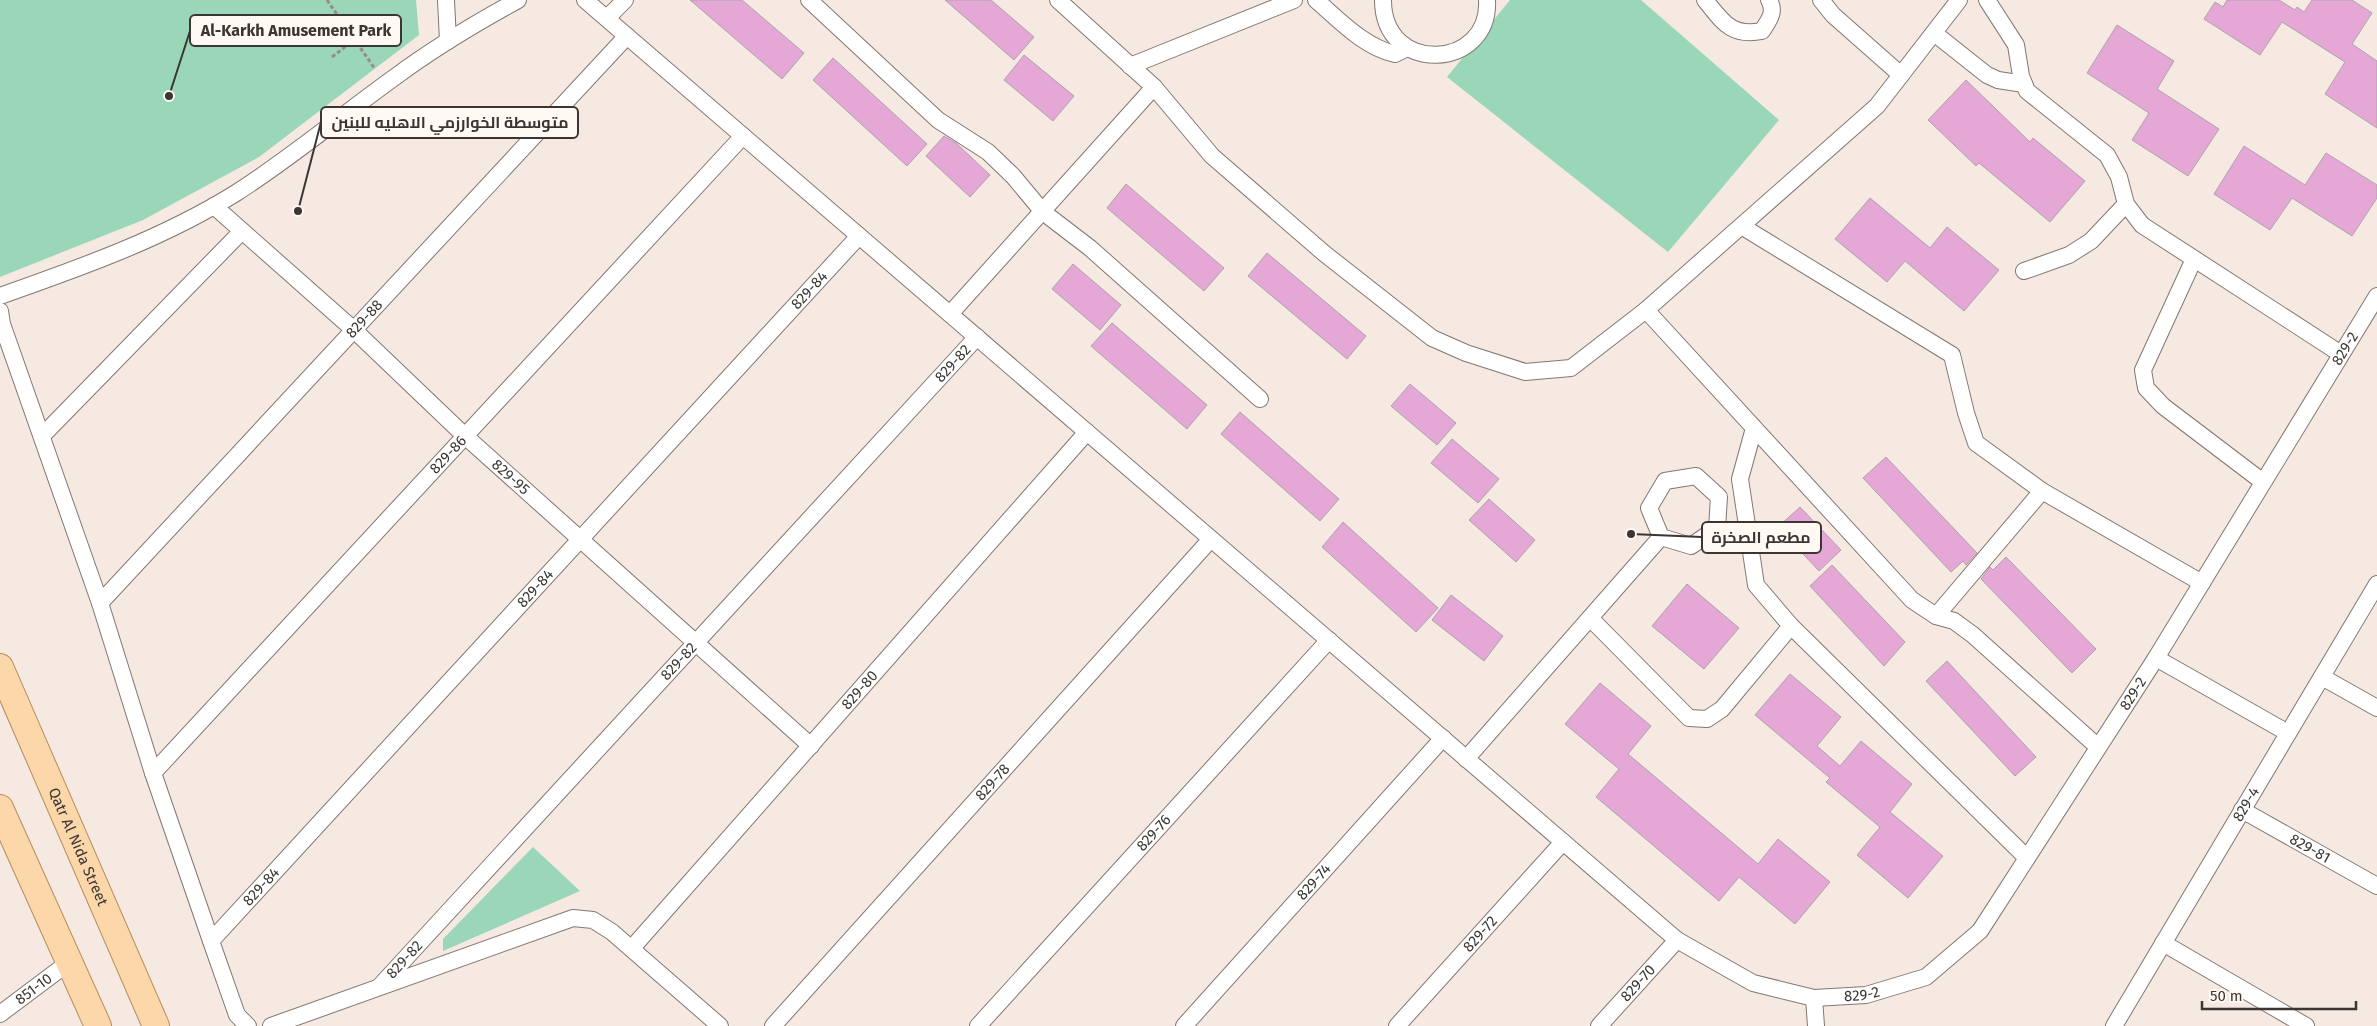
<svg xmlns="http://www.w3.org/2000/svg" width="2377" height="1026" font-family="'Fira Sans',Cairo,sans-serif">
<rect width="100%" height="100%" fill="#f5e9e2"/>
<path fill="#9ad7b8" d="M 0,0 L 416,0 L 419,35 L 259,157 L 143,220 L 0,277 Z
M 1510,0 L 1641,0 L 1779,120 L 1668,252 L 1447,77 Z
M 533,847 L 580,891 L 443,951 L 443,939 Z"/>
<path fill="#e5a8d6" stroke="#ada3aa" d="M 690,0 L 742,0 L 804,53 L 782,79 Z
M 945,0 L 991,0 L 1034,37 L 1014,60 Z
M 2227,0 L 2279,0 L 2295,10 L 2297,7 L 2304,12 L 2312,0 L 2352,0 L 2372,13 L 2352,44 L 2377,61 L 2377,128 L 2325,94 L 2345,62 L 2282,22 L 2260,55 L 2204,19 L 2215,2 L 2223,7 Z
M 2117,25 L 2174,61 L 2157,89 L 2219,129 L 2188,176 L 2132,140 L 2149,113 L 2087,73 Z
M 1024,55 L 1074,96 L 1053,121 L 1004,80 Z
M 833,58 L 927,144 L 907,166 L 813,80 Z
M 1966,80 L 2030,142 L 2033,138 L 2085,181 L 2050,222 L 1979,163 L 1976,166 L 1928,120 Z
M 944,136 L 956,143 L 990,175 L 970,197 L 926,156 Z
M 2244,146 L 2305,185 L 2326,153 L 2377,185 L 2377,198 L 2352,236 L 2292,198 L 2270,230 L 2214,194 Z
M 1126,184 L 1224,268 L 1204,291 L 1107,208 Z
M 1870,198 L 1930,248 L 1947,227 L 1999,270 L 1964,311 L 1905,261 L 1887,282 L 1835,239 Z
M 1267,253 L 1366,336 L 1347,359 L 1248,276 Z
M 1073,264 L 1121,305 L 1100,330 L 1052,289 Z
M 1112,323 L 1207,405 L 1187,429 L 1091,346 Z
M 1410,384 L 1456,423 L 1437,445 L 1391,406 Z
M 1240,412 L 1339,499 L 1320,521 L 1221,434 Z
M 1452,439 L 1499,479 L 1478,503 L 1431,463 Z
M 1886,457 L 1977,553 L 1966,565 L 1963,561 L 1951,572 L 1863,478 Z
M 1489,499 L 1535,540 L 1516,562 L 1469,520 Z
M 1800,507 L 1841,550 L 1819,571 L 1778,527 Z
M 1343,522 L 1438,608 L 1416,632 L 1322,547 Z
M 2006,557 L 2096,649 L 2072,673 L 1981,579 L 1990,567 L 1993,570 Z
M 1832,565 L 1905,642 L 1884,666 L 1810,586 Z
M 1687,584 L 1739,628 L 1704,669 L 1652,626 Z
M 1451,595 L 1503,636 L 1484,661 L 1432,620 Z
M 1947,661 L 2036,757 L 2015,776 L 1926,681 Z
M 1790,674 L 1841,717 L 1817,746 L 1840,766 L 1861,741 L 1912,784 L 1890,812 L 1943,856 L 1908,898 L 1857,855 L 1880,827 L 1826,782 L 1830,778 L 1755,715 Z
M 1600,683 L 1651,726 L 1628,754 L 1758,864 L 1778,839 L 1830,882 L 1795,924 L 1739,877 L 1719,901 L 1596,797 L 1619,769 L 1565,724 Z"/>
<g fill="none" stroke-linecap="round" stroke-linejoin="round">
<g stroke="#827872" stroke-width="18">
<g id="street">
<path d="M 446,0 L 448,41"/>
<path id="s1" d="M 585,0 L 1677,940 L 1753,983 L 1814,998 L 1866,995 L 1926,977 L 1980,931 L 2156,658 L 2377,296"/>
<path d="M 809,0 L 938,120 L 988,152 L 1013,176 L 1043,212 L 1090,248 L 1260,399"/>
<path d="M 1058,0 L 1154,87 L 1212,156 L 1325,254 L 1432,338 L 1466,353 L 1525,372 L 1571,368 L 1646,310 L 1877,106 L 1959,0"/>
<path d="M 1316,0 C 1339,20 1364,47 1395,54 L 1407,48"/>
<path d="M 1383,0 C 1383,76 1491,70 1487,0"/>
<path d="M 1705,0 C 1723,22 1731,37 1762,31 C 1769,20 1776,12 1769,0"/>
<path d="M 1821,0 L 1833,15 L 1901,75"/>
<path d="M 1987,0 L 2016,45 L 2021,76 L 2027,91 L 2107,155 L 2119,177 L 2126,204 L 2142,225 L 2341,354"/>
<path d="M 607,18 L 625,0"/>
<path d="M 1934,33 L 1987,75 L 1998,80 L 2024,84"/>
<path d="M 1130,66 L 1294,0"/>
<path id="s2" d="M 214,206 L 354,330 L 465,436 L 811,746"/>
<path d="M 1743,227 L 1952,355 L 1966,413 L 1976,443 L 2042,491 L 2202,583"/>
<path d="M 2194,259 L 2143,370 L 2146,388 L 2163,406 L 2263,482"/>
<path d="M 2024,271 L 2069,255 L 2091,241 L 2126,204"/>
<path d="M 0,296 C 82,267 162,239 236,193 C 291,158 342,115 395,77 C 434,48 476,23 518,0"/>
<path d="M 1646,310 L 1912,600 L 1936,616 L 1954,621 L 1973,635 L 2098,747"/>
<path d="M 0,311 L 2,324 L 100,603 L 153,773 L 211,941 L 237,1015 L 248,1026"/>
<path d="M 950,314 L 1154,87"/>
<path d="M 1754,428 L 1740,479 L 1756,585 L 1791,626 L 2026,857"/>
<path d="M 42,436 L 242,231"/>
<path d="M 1696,476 L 1719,497 L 1717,528 L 1691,546 L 1661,537 L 1649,508 L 1665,481 Z"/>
<path id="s3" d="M 100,603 L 627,36"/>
<path d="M 1936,616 L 2042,491"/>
<path d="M 1590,618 L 1689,718 L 1707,719 L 1722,709 L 1791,626"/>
<path d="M 2156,658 L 2288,733"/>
<path d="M 2322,677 L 2377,708"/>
<path d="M 1466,759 L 1661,537"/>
<path id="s4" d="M 153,773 L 743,136"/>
<path id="s5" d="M 2242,810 L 2377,886"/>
<path id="s6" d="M 211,941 L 859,236"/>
<path d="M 2163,943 L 2306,1026"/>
<path id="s7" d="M 632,948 L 1087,432"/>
<path id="s8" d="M 380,986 L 977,337"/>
<path d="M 1814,998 L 1816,1026"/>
<path id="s9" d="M 0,1014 L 68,963"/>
<path d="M 271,1026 L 573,918 L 593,920 L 612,932 L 720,1026"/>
<path id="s10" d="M 773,1026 L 1211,539"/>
<path id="s11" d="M 978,1026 L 1329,640"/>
<path id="s12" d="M 1184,1026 L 1443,738"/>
<path id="s13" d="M 1397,1026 L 1563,842"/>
<path id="s14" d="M 1599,1026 L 1677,940"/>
<path id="s15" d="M 2114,1026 L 2377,584"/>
</g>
</g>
<g stroke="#b68d5b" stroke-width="28">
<g id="primary">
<path id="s16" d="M 0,667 L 156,1026"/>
<path d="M 0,808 L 98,1026"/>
</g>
</g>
<path stroke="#968d88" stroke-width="3" stroke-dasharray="4 2.5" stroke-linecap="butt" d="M 327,0 L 375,69
M 332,57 L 354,40"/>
<use href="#street" stroke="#fff" stroke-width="16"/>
<use href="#primary" stroke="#fbd7a9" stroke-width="26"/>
</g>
<g text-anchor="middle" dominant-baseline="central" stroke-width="5" stroke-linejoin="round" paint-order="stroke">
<g font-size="15" fill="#3b3633" stroke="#fff8f3">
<text stroke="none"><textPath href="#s6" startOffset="884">829-84</textPath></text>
<text stroke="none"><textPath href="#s3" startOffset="388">829-88</textPath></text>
<text stroke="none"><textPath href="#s1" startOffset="2464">829-2</textPath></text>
<text stroke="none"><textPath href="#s8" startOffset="846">829-82</textPath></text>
<text stroke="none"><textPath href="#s4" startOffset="434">829-86</textPath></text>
<text stroke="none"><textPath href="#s2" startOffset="402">829-95</textPath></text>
<text stroke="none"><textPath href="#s6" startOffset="479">829-84</textPath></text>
<text stroke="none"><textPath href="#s8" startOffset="441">829-82</textPath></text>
<text stroke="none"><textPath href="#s7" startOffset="344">829-80</textPath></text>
<text stroke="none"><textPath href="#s1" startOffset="2059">829-2</textPath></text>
<text stroke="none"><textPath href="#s10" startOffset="328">829-78</textPath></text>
<text stroke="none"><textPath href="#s15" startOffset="258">829-4</textPath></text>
<text stroke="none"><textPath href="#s11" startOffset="261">829-76</textPath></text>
<text stroke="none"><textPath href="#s16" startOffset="196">Qatr Al Nida Street</textPath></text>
<text stroke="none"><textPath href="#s5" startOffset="78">829-81</textPath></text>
<text stroke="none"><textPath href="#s12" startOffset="194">829-74</textPath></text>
<text stroke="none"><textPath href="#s6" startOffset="74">829-84</textPath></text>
<text stroke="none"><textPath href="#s13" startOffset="124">829-72</textPath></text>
<text stroke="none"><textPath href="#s8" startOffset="36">829-82</textPath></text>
<text stroke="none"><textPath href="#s14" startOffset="58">829-70</textPath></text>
<text stroke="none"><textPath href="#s9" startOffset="42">851-10</textPath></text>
<text stroke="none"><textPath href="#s1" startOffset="1639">829-2</textPath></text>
</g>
</g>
<path fill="none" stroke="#3b3633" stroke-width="2" d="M169 96L190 31M298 211L321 122M1631 534L1702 537"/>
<g fill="#3b3633" stroke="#fff8f3" stroke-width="2">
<circle cx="169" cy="96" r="5"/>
<circle cx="298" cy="211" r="5"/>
<circle cx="1631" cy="534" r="5"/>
</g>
<g fill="#fff8f3" stroke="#3b3633" stroke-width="2">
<rect x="190" y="15" width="211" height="31" rx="5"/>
<rect x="321" y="107" width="257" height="31" rx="5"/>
<rect x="1702" y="522" width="119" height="31" rx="5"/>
</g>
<g font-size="16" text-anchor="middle" font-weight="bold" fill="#3b3633">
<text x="296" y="36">Al-Karkh Amusement Park</text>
<text x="450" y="128">متوسطة الخوارزمي الاهليه للبنين</text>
<text x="1761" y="543">مطعم الصخرة</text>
</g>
<path d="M2202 1001v8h154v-8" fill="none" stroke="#3b3633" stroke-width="2.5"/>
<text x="2210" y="1001" font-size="15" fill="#3b3633" stroke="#fff8f3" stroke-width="4" paint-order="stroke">50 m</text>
</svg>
